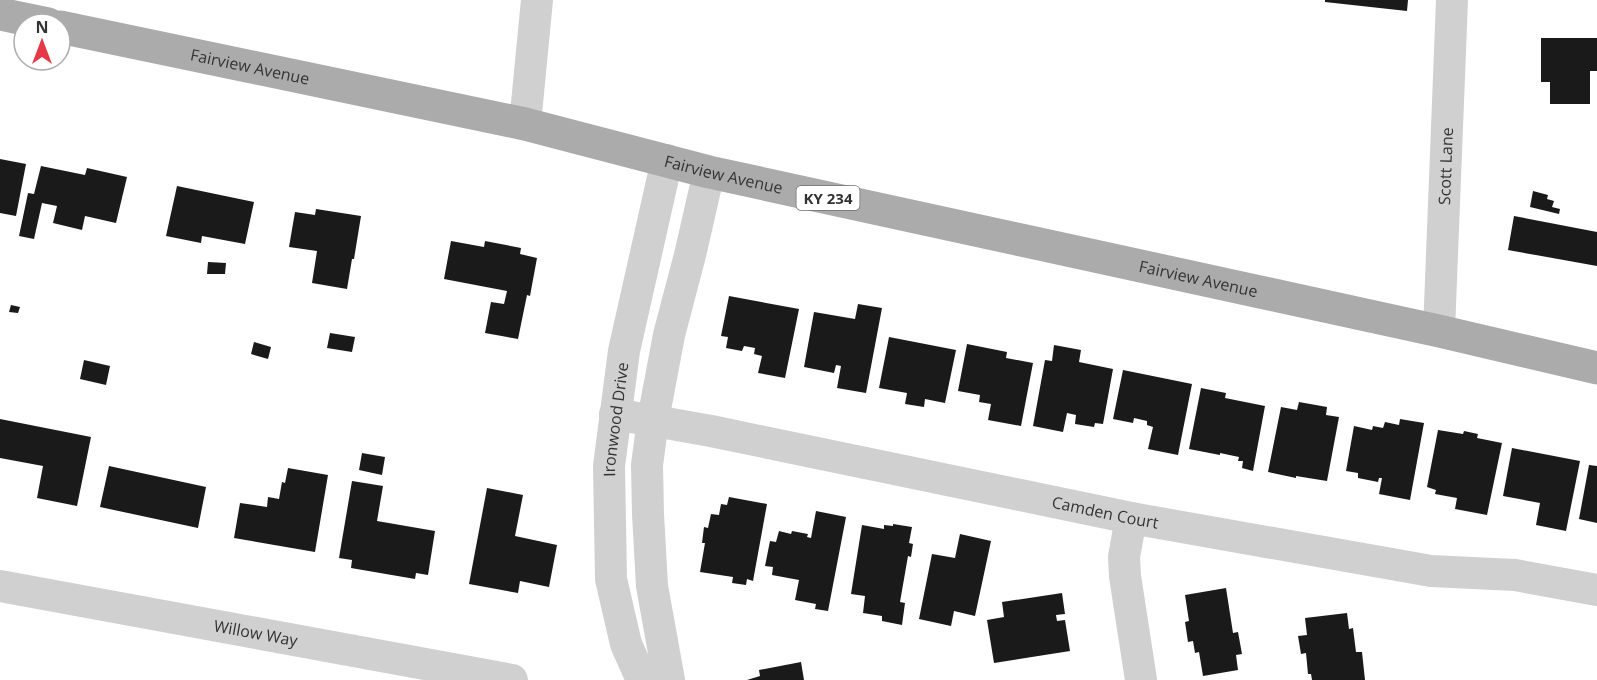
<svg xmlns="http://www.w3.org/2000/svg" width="1597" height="680" font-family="'Open Sans',sans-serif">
<rect width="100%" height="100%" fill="#fff"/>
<path fill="#1a1a1a" d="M 1325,0 L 1408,0 L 1407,11 L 1325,2 Z
M 1541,38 L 1597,38 L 1597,71 L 1590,71 L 1590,104 L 1550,104 L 1550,82 L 1541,82 Z
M 0,159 L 26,164 L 16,216 L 0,213 Z
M 41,166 L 85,175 L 87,168 L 127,177 L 116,223 L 85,216 L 82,230 L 53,223 L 57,206 L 42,203 L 34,239 L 19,236 L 28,193 L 34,194 Z
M 177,186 L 254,202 L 245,244 L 202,236 L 201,243 L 166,236 Z
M 1533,191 L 1548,195 L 1547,199 L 1554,201 L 1552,207 L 1560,209 L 1559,214 L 1530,207 Z
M 316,209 L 361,216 L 354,259 L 352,259 L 347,289 L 312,283 L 317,251 L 289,247 L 295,212 L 315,215 Z
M 1514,216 L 1597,232 L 1597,266 L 1508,250 Z
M 451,241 L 484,247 L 485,241 L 521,248 L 520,254 L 537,258 L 530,296 L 527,295 L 518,339 L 485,333 L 491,302 L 504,304 L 507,291 L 444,279 Z
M 208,262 L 226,263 L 225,274 L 207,274 Z
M 729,296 L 799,309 L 785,378 L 758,373 L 762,356 L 754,354 L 755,348 L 744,346 L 742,351 L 726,348 L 728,337 L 721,336 Z
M 858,304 L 882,308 L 866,393 L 837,388 L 841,366 L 836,365 L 834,373 L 804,367 L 814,312 L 855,319 Z
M 11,305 L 20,307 L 18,313 L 9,312 Z
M 330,333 L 355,337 L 352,352 L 327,348 Z
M 889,337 L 956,350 L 945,403 L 925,399 L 924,407 L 905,404 L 907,393 L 879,388 Z
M 254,342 L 271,347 L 268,359 L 251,354 Z
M 967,344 L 1007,352 L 1006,358 L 1033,363 L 1021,426 L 988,420 L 991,404 L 979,402 L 980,395 L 958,391 Z
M 1054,345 L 1081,350 L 1079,362 L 1113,369 L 1103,424 L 1095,423 L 1094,427 L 1075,424 L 1076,415 L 1067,413 L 1063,432 L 1033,426 L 1045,360 L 1052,361 Z
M 84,360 L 110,366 L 106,385 L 80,379 Z
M 1123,370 L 1192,384 L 1178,455 L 1148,449 L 1153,427 L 1147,425 L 1147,421 L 1134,418 L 1133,423 L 1113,419 Z
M 1201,388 L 1226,393 L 1225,398 L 1265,406 L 1253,471 L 1242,468 L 1243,461 L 1238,461 L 1239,457 L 1220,453 L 1220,455 L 1189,449 Z
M 1299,402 L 1327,407 L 1326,415 L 1339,417 L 1327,481 L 1296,476 L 1296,478 L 1268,472 L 1281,407 L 1297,410 Z
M 0,419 L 91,437 L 77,506 L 37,498 L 43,466 L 0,458 Z
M 1400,419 L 1424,423 L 1410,500 L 1379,494 L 1382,478 L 1379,478 L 1378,482 L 1358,478 L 1358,473 L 1346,471 L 1354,426 L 1372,430 L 1373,426 L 1383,428 L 1385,422 L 1399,425 Z
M 1438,430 L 1463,434 L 1464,431 L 1478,434 L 1477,438 L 1502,443 L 1487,515 L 1455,509 L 1457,498 L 1435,494 L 1436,490 L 1427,487 Z
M 1512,448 L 1580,461 L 1566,531 L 1536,525 L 1540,503 L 1503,496 Z
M 362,453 L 385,457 L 382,475 L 359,470 Z
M 1589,465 L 1597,466 L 1597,523 L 1579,519 Z
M 109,466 L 206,487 L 198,528 L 100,507 Z
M 288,468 L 328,475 L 315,552 L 234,538 L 240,503 L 267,507 L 268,497 L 279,499 L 282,482 L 285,483 Z
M 352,481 L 383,486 L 377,521 L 435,531 L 428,575 L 416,573 L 415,579 L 351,568 L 352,560 L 339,558 Z
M 487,488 L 523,495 L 515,536 L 557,545 L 549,587 L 520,581 L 518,593 L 469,584 Z
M 729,497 L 767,504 L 753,581 L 747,579 L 746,585 L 732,583 L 733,577 L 700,572 L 705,543 L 702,543 L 704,527 L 708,528 L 711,514 L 719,515 L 721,504 L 727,505 Z
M 816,511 L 846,517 L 828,611 L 815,609 L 816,604 L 795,600 L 799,580 L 772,575 L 773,567 L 765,566 L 770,541 L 776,542 L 779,531 L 791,534 L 792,531 L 808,534 L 807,537 L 811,538 Z
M 893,524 L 912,527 L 909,543 L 913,544 L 911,557 L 908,556 L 900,602 L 905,603 L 902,625 L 882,621 L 882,616 L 863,613 L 865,596 L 851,594 L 862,525 L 884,529 L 884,525 L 893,526 Z
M 960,534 L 991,541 L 975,616 L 954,611 L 951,626 L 919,619 L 932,554 L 955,558 Z
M 1226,588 L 1233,633 L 1238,632 L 1242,654 L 1236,655 L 1238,670 L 1203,676 L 1199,652 L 1195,653 L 1193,641 L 1188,642 L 1185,622 L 1189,621 L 1185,595 Z
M 1062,593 L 1065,614 L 1056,615 L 1057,621 L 1065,620 L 1070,651 L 994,663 L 987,620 L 1004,617 L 1002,602 Z
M 1347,613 L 1349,629 L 1353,628 L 1356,652 L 1362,652 L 1365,680 L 1312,680 L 1311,674 L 1308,674 L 1306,653 L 1301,654 L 1298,636 L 1307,635 L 1305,618 Z
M 801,662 L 804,680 L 747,680 L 760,676 L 759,670 Z"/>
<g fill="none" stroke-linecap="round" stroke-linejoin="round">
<g stroke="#d0d0d0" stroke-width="32">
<path d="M 525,124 L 537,0"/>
<path id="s1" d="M 1439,331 L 1452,0"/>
<path id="s2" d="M 615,414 L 711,431 L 1131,518 L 1431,571 L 1515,575 L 1597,590"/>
<path d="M 1131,518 L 1124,557 L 1125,576 L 1141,680"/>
<path id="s3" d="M 0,586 L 512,680"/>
<path id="s4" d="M 642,680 L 626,644 L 611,579 L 609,466 L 624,351 L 667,160"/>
<path d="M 669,680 L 652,586 L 648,514 L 647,465 L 653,420 L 669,335 L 690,255 L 709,172"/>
</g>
<g stroke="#ababab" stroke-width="33">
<path d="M 0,14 L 48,24"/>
<path id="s5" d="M 60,27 L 525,124 L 709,172 L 1439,331 L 1597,368"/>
</g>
</g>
<g text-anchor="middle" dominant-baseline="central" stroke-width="6" stroke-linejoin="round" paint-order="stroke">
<rect fill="#fff" stroke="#707070" stroke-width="1.5" x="796.5" y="186" width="63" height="24" rx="4.5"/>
<g font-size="15" font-weight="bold" fill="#333">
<text x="828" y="198">KY 234</text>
</g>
<g font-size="16" fill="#333" stroke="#fff">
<text stroke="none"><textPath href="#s5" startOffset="194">Fairview Avenue</textPath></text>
<text stroke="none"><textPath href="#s1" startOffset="165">Scott Lane</textPath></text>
<text stroke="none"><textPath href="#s5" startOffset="680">Fairview Avenue</textPath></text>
<text stroke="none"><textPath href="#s5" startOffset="1166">Fairview Avenue</textPath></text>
<text stroke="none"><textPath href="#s4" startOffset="266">Ironwood Drive</textPath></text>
<text stroke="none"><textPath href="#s2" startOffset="500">Camden Court</textPath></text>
<text stroke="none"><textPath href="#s3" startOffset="260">Willow Way</textPath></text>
</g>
</g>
<g transform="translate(42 42)"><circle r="28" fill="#ffffff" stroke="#adadad" stroke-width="1.5"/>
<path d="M0-4.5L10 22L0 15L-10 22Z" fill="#e63946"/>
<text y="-9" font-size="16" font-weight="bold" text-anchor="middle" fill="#333333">N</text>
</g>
</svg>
